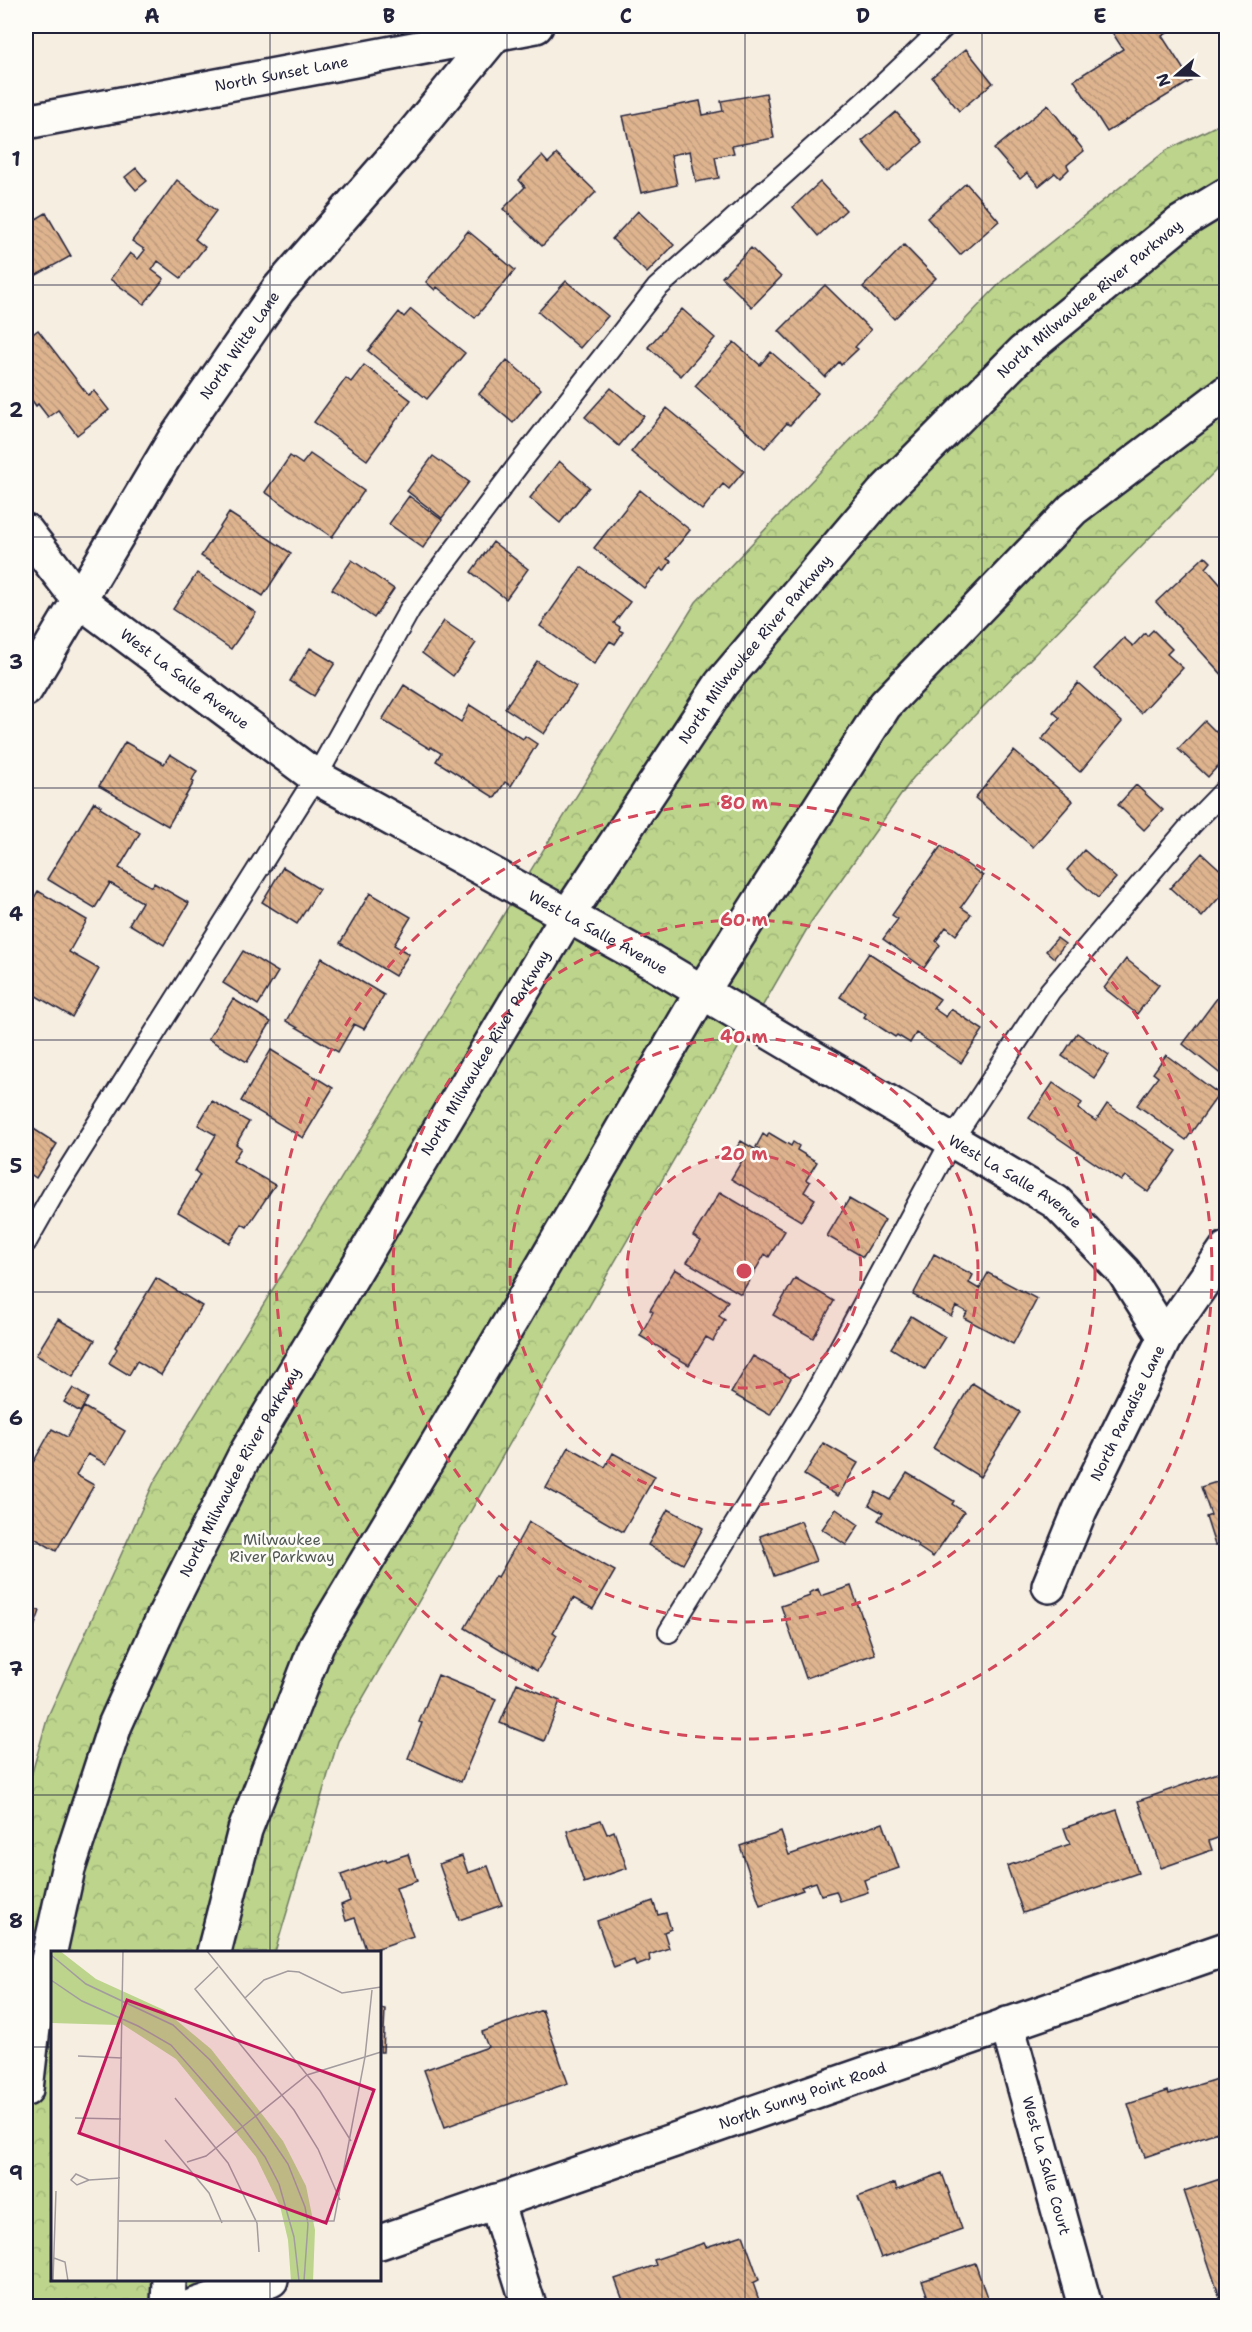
<svg xmlns="http://www.w3.org/2000/svg" width="1252" height="2332" font-family="'Shantell Sans',sans-serif">
<defs>
<pattern id="park-crowns" width="20" height="18" patternUnits="userSpaceOnUse" patternTransform="scale(1.5)"><rect width="20" height="18" fill="#bcd48b"/><path d="M2 6a3 3 0 1 1 6 0M12 15a3 3 0 1 1 6 0" fill="none" stroke="#a1b679"/></pattern>
<pattern id="building-back-hatch" width="6" height="6" patternUnits="userSpaceOnUse" patternTransform="scale(1.5)"><rect width="6" height="6" fill="#deb48f"/><path d="M-1 5l2 2M0 0l6 6M5-1l2 2" fill="none" stroke="#be9a7c"/></pattern>
</defs>
<rect width="100%" height="100%" fill="#f7eee2"/>
<filter id="ink" filterUnits="userSpaceOnUse"><feTurbulence type="fractalNoise" baseFrequency=".0167" numOctaves="2"/><feDisplacementMap in="SourceGraphic" scale="12" xChannelSelector="R" yChannelSelector="G"/><feConvolveMatrix kernelMatrix="1 2 1 2 8 2 1 2 1" color-interpolation-filters="sRGB"/></filter>
<g filter="url(#ink)">
<path fill="url(#park-crowns)" stroke="#6f7b63" stroke-width="1.5" d="M 1226,121 L 1226,460 L 913,778 L 811,922 L 338,1741 L 275,1952 L 52,1952 L 52,2280 L 213,2280 L 209,2306 L 26,2306 L 26,1794 L 48,1716 L 154,1482 L 696,602 L 1003,280 L 1167,150 Z"/>
<path fill="url(#building-back-hatch)" stroke="#22223b" stroke-width="1.5" d="M 1108,26 L 1164,26 L 1169,32 L 1162,36 L 1191,81 L 1107,132 L 1074,80 L 1123,49 Z
M 966,49 L 993,83 L 959,111 L 932,77 Z
M 766,93 L 774,138 L 732,146 L 734,153 L 715,157 L 719,178 L 696,182 L 690,151 L 671,155 L 677,185 L 641,193 L 623,116 L 700,101 L 703,115 L 723,111 L 721,101 Z
M 1048,105 L 1084,151 L 1067,165 L 1069,169 L 1060,178 L 1055,173 L 1039,186 L 1027,173 L 1020,179 L 994,149 Z
M 896,112 L 923,142 L 888,172 L 862,141 Z
M 557,154 L 596,192 L 542,246 L 503,209 L 525,187 L 519,180 L 542,156 L 548,163 Z
M 136,168 L 147,181 L 136,190 L 125,177 Z
M 177,180 L 216,211 L 195,239 L 205,247 L 181,278 L 158,261 L 152,270 L 164,279 L 144,304 L 110,279 L 130,253 L 138,259 L 145,250 L 132,241 Z
M 820,182 L 846,210 L 818,236 L 793,207 Z
M 966,183 L 999,221 L 960,255 L 927,218 Z
M 638,211 L 674,245 L 647,273 L 612,239 Z
M 46,213 L 71,256 L 26,281 L 26,225 Z
M 468,231 L 515,270 L 475,318 L 437,287 L 435,290 L 426,282 Z
M 904,245 L 936,278 L 894,319 L 863,287 Z
M 751,248 L 781,277 L 752,307 L 722,277 Z
M 566,281 L 608,316 L 580,348 L 538,312 Z
M 825,285 L 871,330 L 855,347 L 858,349 L 841,365 L 839,362 L 825,377 L 779,331 Z
M 411,309 L 465,353 L 427,399 L 368,351 L 399,312 L 404,317 Z
M 682,309 L 715,338 L 681,376 L 648,347 Z
M 38,330 L 88,395 L 94,391 L 109,410 L 77,435 L 58,410 L 48,417 L 38,404 L 36,406 L 26,392 L 26,339 Z
M 734,342 L 760,365 L 771,352 L 818,393 L 790,425 L 787,423 L 765,448 L 695,386 Z
M 507,360 L 541,389 L 513,423 L 479,394 Z
M 364,365 L 411,400 L 367,460 L 314,422 L 346,378 L 351,382 Z
M 611,388 L 644,416 L 619,446 L 585,417 Z
M 667,408 L 744,471 L 729,489 L 723,484 L 702,510 L 631,452 Z
M 310,454 L 364,491 L 332,537 L 265,492 L 290,456 L 302,464 Z
M 433,456 L 469,482 L 442,518 L 407,491 Z
M 559,461 L 589,487 L 560,523 L 530,498 Z
M 640,490 L 690,530 L 667,559 L 671,561 L 664,571 L 661,568 L 644,588 L 594,548 Z
M 409,496 L 442,520 L 423,548 L 389,524 Z
M 229,513 L 291,553 L 263,596 L 201,556 Z
M 493,542 L 528,569 L 506,599 L 471,572 Z
M 1205,556 L 1211,562 L 1206,568 L 1226,591 L 1226,679 L 1156,602 Z
M 352,560 L 394,589 L 374,618 L 332,589 Z
M 581,567 L 630,602 L 614,623 L 620,627 L 619,630 L 623,632 L 615,644 L 610,641 L 594,664 L 540,626 Z
M 197,573 L 256,613 L 231,649 L 173,609 Z
M 444,621 L 476,643 L 453,676 L 422,653 Z
M 1153,630 L 1172,649 L 1167,654 L 1183,668 L 1141,713 L 1094,669 L 1124,638 L 1133,646 L 1145,633 L 1147,636 Z
M 310,648 L 335,663 L 314,696 L 290,681 Z
M 537,661 L 576,687 L 544,734 L 505,708 Z
M 1078,683 L 1122,722 L 1080,772 L 1042,739 L 1060,718 L 1053,712 Z
M 404,685 L 461,722 L 470,705 L 523,739 L 525,736 L 537,744 L 511,786 L 505,782 L 495,798 L 436,761 L 441,753 L 431,747 L 430,749 L 382,720 Z
M 1205,721 L 1226,742 L 1226,757 L 1208,777 L 1178,749 Z
M 125,742 L 164,764 L 170,754 L 197,771 L 192,780 L 194,782 L 168,826 L 99,786 Z
M 1014,751 L 1073,801 L 1033,847 L 975,798 Z
M 1136,785 L 1163,810 L 1144,830 L 1118,805 Z
M 94,802 L 101,806 L 100,808 L 140,833 L 119,868 L 152,887 L 154,883 L 189,903 L 164,945 L 129,924 L 142,902 L 110,883 L 95,908 L 47,879 Z
M 941,846 L 983,876 L 961,907 L 971,914 L 956,935 L 946,927 L 936,941 L 940,945 L 924,968 L 883,939 L 898,919 L 892,915 Z
M 1084,850 L 1116,878 L 1098,898 L 1067,870 Z
M 1202,853 L 1226,875 L 1226,890 L 1202,917 L 1170,888 Z
M 283,867 L 319,889 L 297,924 L 262,902 Z
M 38,891 L 87,920 L 69,952 L 99,969 L 72,1017 L 26,990 L 26,912 Z
M 370,893 L 411,917 L 394,945 L 409,954 L 395,976 L 340,943 Z
M 1057,938 L 1065,944 L 1054,958 L 1046,951 Z
M 243,951 L 278,972 L 258,1005 L 223,983 Z
M 869,953 L 940,999 L 933,1008 L 946,1017 L 951,1009 L 983,1030 L 961,1063 L 916,1033 L 910,1043 L 897,1035 L 895,1037 L 864,1017 L 866,1014 L 840,997 Z
M 322,958 L 384,995 L 364,1029 L 354,1024 L 338,1052 L 286,1021 Z
M 1126,959 L 1159,985 L 1137,1014 L 1104,988 Z
M 1226,986 L 1226,1071 L 1223,1076 L 1183,1044 Z
M 233,999 L 271,1022 L 247,1062 L 208,1039 Z
M 1077,1033 L 1109,1055 L 1094,1078 L 1062,1056 Z
M 271,1050 L 333,1088 L 303,1138 L 241,1101 Z
M 1166,1055 L 1219,1094 L 1186,1140 L 1137,1105 L 1158,1077 L 1153,1073 Z
M 1053,1083 L 1082,1103 L 1078,1109 L 1096,1121 L 1107,1104 L 1177,1151 L 1148,1192 L 1125,1176 L 1121,1181 L 1029,1118 Z
M 212,1101 L 249,1122 L 236,1144 L 241,1148 L 233,1161 L 275,1185 L 247,1227 L 242,1224 L 230,1243 L 178,1212 L 200,1175 L 195,1171 L 216,1135 L 198,1125 Z
M 26,1124 L 57,1144 L 36,1178 L 26,1171 Z
M 769,1133 L 791,1146 L 793,1142 L 799,1146 L 797,1150 L 817,1162 L 806,1180 L 810,1182 L 804,1192 L 815,1199 L 801,1221 L 731,1179 L 743,1159 L 733,1153 L 741,1141 L 758,1151 L 759,1149 L 756,1147 L 763,1134 L 767,1137 Z
M 720,1192 L 785,1231 L 769,1257 L 765,1254 L 741,1294 L 687,1262 L 701,1241 L 693,1236 Z
M 849,1199 L 885,1220 L 863,1257 L 827,1236 Z
M 934,1254 L 973,1275 L 969,1283 L 979,1289 L 988,1273 L 1037,1299 L 1013,1344 L 964,1318 L 967,1312 L 956,1306 L 951,1316 L 913,1295 Z
M 675,1269 L 728,1301 L 719,1316 L 725,1320 L 713,1341 L 706,1337 L 689,1365 L 640,1336 L 653,1312 L 650,1310 Z
M 156,1278 L 202,1306 L 161,1375 L 137,1361 L 129,1375 L 109,1363 L 117,1349 L 115,1347 Z
M 795,1278 L 834,1301 L 813,1338 L 773,1315 Z
M 911,1316 L 945,1337 L 925,1369 L 891,1348 Z
M 58,1319 L 95,1340 L 73,1377 L 36,1355 Z
M 753,1356 L 791,1378 L 770,1415 L 731,1393 Z
M 972,1383 L 1020,1412 L 980,1477 L 933,1448 Z
M 73,1388 L 88,1398 L 80,1412 L 64,1402 Z
M 84,1407 L 125,1431 L 106,1464 L 88,1454 L 76,1475 L 94,1485 L 56,1551 L 26,1533 L 26,1483 L 33,1470 L 30,1468 L 52,1429 L 67,1437 Z
M 823,1443 L 858,1463 L 838,1496 L 804,1475 Z
M 569,1447 L 605,1467 L 613,1453 L 655,1476 L 623,1532 L 546,1488 Z
M 907,1473 L 954,1501 L 952,1504 L 964,1512 L 933,1557 L 918,1547 L 919,1545 L 878,1520 L 883,1513 L 869,1505 L 876,1492 L 890,1500 Z
M 1226,1479 L 1226,1541 L 1215,1545 L 1206,1517 L 1211,1515 L 1201,1487 Z
M 668,1509 L 703,1528 L 683,1564 L 648,1545 Z
M 836,1509 L 859,1525 L 846,1545 L 822,1529 Z
M 801,1521 L 816,1561 L 774,1576 L 760,1536 Z
M 529,1522 L 615,1571 L 593,1609 L 573,1598 L 553,1632 L 557,1635 L 537,1671 L 465,1628 L 495,1576 L 498,1577 Z
M 851,1586 L 875,1654 L 806,1678 L 781,1606 L 810,1596 L 809,1593 L 818,1589 L 821,1596 Z
M 26,1605 L 40,1611 L 26,1649 Z
M 438,1675 L 496,1699 L 461,1782 L 408,1758 L 422,1723 L 419,1722 Z
M 517,1683 L 560,1701 L 544,1741 L 500,1723 Z
M 1226,1770 L 1226,1835 L 1209,1841 L 1212,1850 L 1161,1868 L 1138,1801 Z
M 1117,1810 L 1138,1873 L 1023,1913 L 1007,1866 L 1070,1844 L 1064,1828 Z
M 601,1820 L 607,1834 L 614,1831 L 627,1868 L 584,1883 L 567,1831 Z
M 883,1823 L 899,1868 L 864,1880 L 868,1892 L 840,1901 L 836,1891 L 821,1895 L 816,1882 L 801,1887 L 803,1890 L 760,1905 L 740,1846 L 781,1832 L 789,1855 Z
M 408,1854 L 417,1881 L 396,1888 L 413,1936 L 367,1952 L 355,1918 L 346,1921 L 341,1905 L 350,1901 L 341,1875 L 386,1859 L 387,1861 Z
M 462,1856 L 468,1873 L 488,1866 L 502,1905 L 459,1920 L 439,1864 Z
M 653,1901 L 658,1915 L 666,1913 L 671,1929 L 664,1932 L 669,1948 L 649,1955 L 650,1961 L 636,1966 L 634,1960 L 614,1968 L 597,1921 Z
M 380,2008 L 385,2009 L 383,2052 L 380,2052 Z
M 542,2010 L 568,2083 L 445,2127 L 424,2070 L 488,2047 L 482,2032 Z
M 1226,2076 L 1226,2129 L 1145,2157 L 1128,2104 L 1168,2091 L 1169,2094 Z
M 942,2173 L 962,2229 L 881,2258 L 858,2197 L 895,2183 L 897,2190 Z
M 1226,2177 L 1226,2303 L 1222,2304 L 1184,2191 Z
M 743,2235 L 759,2280 L 753,2283 L 760,2303 L 751,2306 L 721,2306 L 720,2302 L 708,2306 L 625,2306 L 615,2279 L 656,2265 L 654,2260 L 704,2243 L 706,2247 Z
M 975,2263 L 990,2306 L 931,2306 L 922,2281 Z"/>
<g fill="none" stroke-linecap="round" stroke-linejoin="round">
<g stroke="#22223b" stroke-width="24">
<path id="service" d="M 26,1242 L 55,1191 L 316,777 L 410,609 L 519,464 L 657,288 L 871,96 L 945,26
M 669,1632 L 811,1401 L 952,1140 L 1050,991 L 1191,825 L 1226,789"/>
</g>
<g stroke="#22223b" stroke-width="38">
<g id="minor">
<path id="s1" d="M 26,122 L 536,26"/>
<path id="s2" d="M 26,531 L 79,600 L 316,777 L 652,962 L 1056,1202 L 1124,1272 L 1165,1337"/>
<path id="s3" d="M 26,689 L 173,442 L 278,290 L 395,156 L 497,32"/>
<path id="s4" d="M 1049,1586 L 1080,1510 L 1165,1337 L 1226,1249"/>
<path id="s5" d="M 1007,2024 L 1085,2306"/>
<path d="M 496,2201 L 529,2306"/>
<path id="s6" d="M 380,2242 L 1226,1949"/>
<path d="M 193,2306 L 271,2280"/>
</g>
</g>
<g stroke="#22223b" stroke-width="38">
<g id="tertiary">
<path d="M 214,1952 L 245,1830 L 317,1644 L 515,1314 L 702,992 L 885,705 L 1073,509 L 1226,393"/>
<path id="s7" d="M 26,2089 L 33,2028 L 68,1869 L 115,1725 L 165,1614 L 245,1455 L 568,915 L 721,684 L 882,494 L 1023,352 L 1180,223 L 1226,195"/>
<path d="M 168,2306 L 169,2280"/>
</g>
</g>
<use href="#service" stroke="#fdfcf7" stroke-width="20"/>
<use href="#minor" stroke="#fdfcf7" stroke-width="33"/>
<use href="#tertiary" stroke="#fdfcf7" stroke-width="33"/>
</g>
</g>
<path fill="none" stroke="#22223b" stroke-width="1.5" stroke-opacity="0.55" d="M 270,26 L 270,1952M 507,26 L 507,2306M 745,26 L 745,2306M 982,26 L 982,2306M 26,285 L 1226,285M 26,537 L 1226,537M 26,788 L 1226,788M 26,1040 L 1226,1040M 26,1292 L 1226,1292M 26,1544 L 1226,1544M 26,1795 L 1226,1795M 26,2047 L 52,2047M 380,2047 L 1226,2047M 270,2280 L 270,2306"/>
<circle cx="744" cy="1271" r="117" fill="#d1495b" fill-opacity=".12"/>
<g fill="none" stroke="#d1495b" stroke-width="3" stroke-dasharray="10 8">
<circle cx="744" cy="1271" r="117"/>
<circle cx="744" cy="1271" r="234"/>
<circle cx="744" cy="1271" r="351"/>
<circle cx="744" cy="1271" r="468"/>
</g>
<g text-anchor="middle" dominant-baseline="central" stroke-width="5" stroke-linejoin="round" paint-order="stroke">
<g font-size="15" fill="#22223b" stroke="#fdfcf7">
<text stroke="none"><textPath href="#s1" startOffset="260">North Sunset Lane</textPath></text>
<text stroke="none"><textPath href="#s7" startOffset="2116">North Milwaukee River Parkway</textPath></text>
<text stroke="none"><textPath href="#s3" startOffset="405">North Witte Lane</textPath></text>
<text stroke="none"><textPath href="#s7" startOffset="1630">North Milwaukee River Parkway</textPath></text>
<text stroke="none"><textPath href="#s2" startOffset="219">West La Salle Avenue</textPath></text>
<text stroke="none"><textPath href="#s2" startOffset="705">West La Salle Avenue</textPath></text>
<text stroke="none"><textPath href="#s7" startOffset="1144">North Milwaukee River Parkway</textPath></text>
<text stroke="none"><textPath href="#s2" startOffset="1191">West La Salle Avenue</textPath></text>
<text stroke="none"><textPath href="#s4" startOffset="190">North Paradise Lane</textPath></text>
<text stroke="none"><textPath href="#s7" startOffset="658">North Milwaukee River Parkway</textPath></text>
<text stroke="none"><textPath href="#s6" startOffset="447">North Sunny Point Road</textPath></text>
<text stroke="none"><textPath href="#s5" startOffset="147">West La Salle Court</textPath></text>
</g>
<g font-size="15" fill="#505753" stroke="#fdfcf7">
<text x="282" y="1540">Milwaukee<tspan x="282" dy="17">River Parkway</tspan></text>
</g>
</g>
<g transform="translate(51 1951)">
<rect width="330" height="330" fill="#f7eee2"/>
<path d="M 0,0 L 9,0 L 45,28 L 113,59 L 160,98 L 232,190 L 255,235 L 264,279 L 262,330 L 240,330 L 237,289 L 229,255 L 205,206 L 125,108 L 68,71 L 68,74 L 0,72 Z" fill="#bcd48b"/>
<path fill="none" stroke="#a29c9f" stroke-width="1.5" d="M 156,0 L 269,140 L 300,190M 0,4 L 35,33 L 122,74 L 159,109 L 204,164 L 237,213 L 254,256 L 257,273 L 253,330M 167,16 L 144,38 L 243,159 L 267,198 L 289,249M 0,29 L 31,50 L 87,75 L 120,94 L 191,175 L 214,206 L 228,233 L 243,286 L 248,330M 194,47 L 213,29 L 237,20 L 248,21 L 291,42 L 330,36M 27,105 L 71,107M 124,147 L 177,212 L 206,272M 24,167 L 70,168M 114,189 L 158,242 L 171,272M 136,211 L 155,205 L 256,124 L 330,101M 38,229 L 25,223 L 20,229 L 26,234 L 38,229 L 69,227M 68,270 L 283,270 L 314,106 L 321,39M 206,272 L 208,301M 3,307 L 14,311 L 17,330M 2,330 L 5,240M 66,330 L 72,0"/>
<path fill="#c2185b" fill-opacity="0.15" stroke="#c2185b" stroke-width="3" d="M 76,49 L 323,139 L 275,272 L 28,182 Z"/>
<rect width="330" height="330" fill="none" stroke="#22223b" stroke-width="3"/>
</g>
<circle cx="744" cy="1271" r="9" fill="#d1495b" stroke="#fdfcf7" stroke-width="3"/>
<g font-size="18" text-anchor="middle" font-weight="bold" fill="#d1495b" stroke="#fdfcf7" stroke-width="5" stroke-linejoin="round" paint-order="stroke">
<text x="744" y="809">80 m</text>
<text x="744" y="926">60 m</text>
<text x="744" y="1043">40 m</text>
<text x="744" y="1160">20 m</text>
</g>
<rect width="1252" height="2332" fill="none" stroke="#fdfcf7" stroke-width="66"/>
<g transform="translate(1177 75) rotate(250)" stroke="#fdfcf7" stroke-width="4.5" paint-order="stroke">
<path d="M0-4.5L10 22L0 15L-10 22Z" fill="#22223b"/>
<text y="-9" font-size="16" font-weight="bold" text-anchor="middle" fill="#22223b">N</text>
</g>
<rect x="33" y="33" width="1186" height="2266" fill="none" stroke="#22223b" stroke-width="2"/>
<g font-size="20" text-anchor="middle" font-weight="bold" fill="#22223b">
<text x="152" y="23">A</text>
<text x="389" y="23">B</text>
<text x="626" y="23">C</text>
<text x="863" y="23">D</text>
<text x="1100" y="23">E</text>
<text x="16" y="166">1</text>
<text x="16" y="417">2</text>
<text x="16" y="669">3</text>
<text x="16" y="921">4</text>
<text x="16" y="1173">5</text>
<text x="16" y="1425">6</text>
<text x="16" y="1676">7</text>
<text x="16" y="1928">8</text>
<text x="16" y="2180">9</text>
</g>
</svg>
